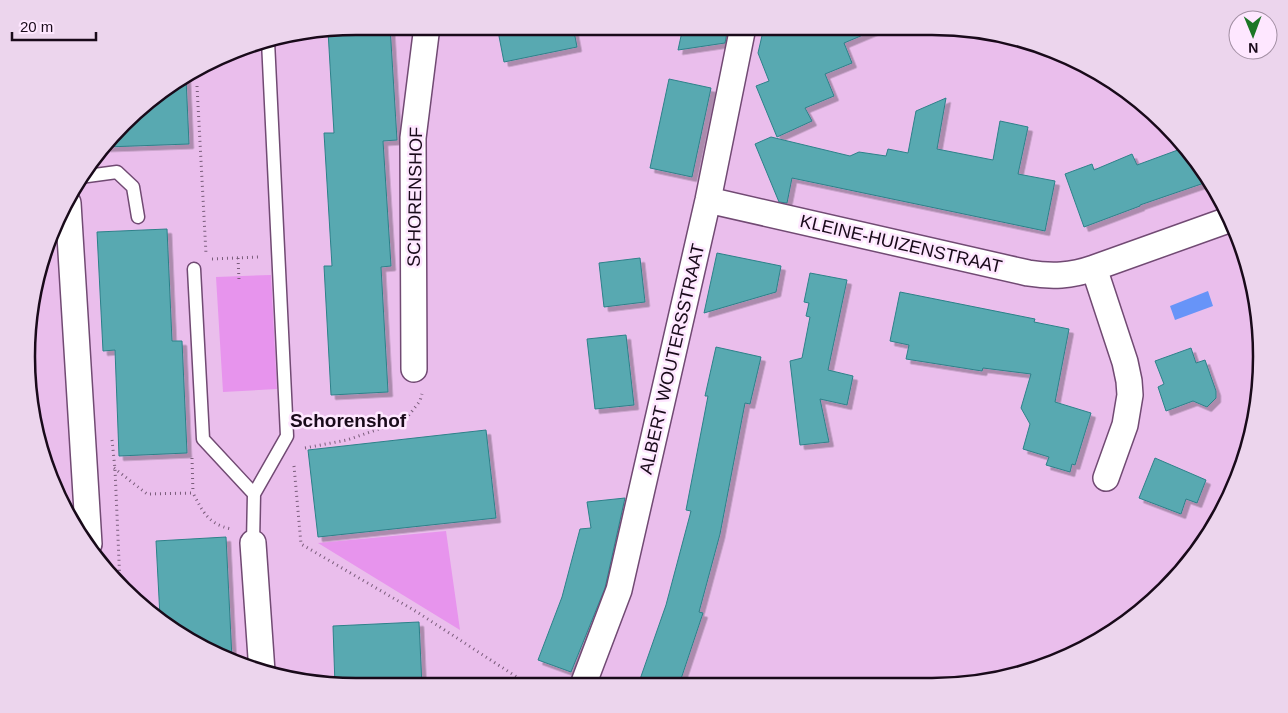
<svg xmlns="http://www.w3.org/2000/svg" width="1288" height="713" font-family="Arial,sans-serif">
<defs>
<filter id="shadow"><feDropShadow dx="4.5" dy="4.5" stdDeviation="0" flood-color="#0004"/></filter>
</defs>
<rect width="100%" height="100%" fill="#eabeec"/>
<path fill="#e794ed" d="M 271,275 L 277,389 L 223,392 L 216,277 Z
M 446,531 L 460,630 L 318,543 Z"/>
<path fill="#6794f8" d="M 1208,291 L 1213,306 L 1175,320 L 1170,306 Z"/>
<path fill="#58a9b1" stroke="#2d8189" filter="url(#shadow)" d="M 356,26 L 390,26 L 397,140 L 383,141 L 391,266 L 381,267 L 388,392 L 331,395 L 324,266 L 332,266 L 324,133 L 334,133 L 328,31 Z
M 497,26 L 573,26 L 577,47 L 504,62 Z
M 683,27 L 728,27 L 725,43 L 678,50 Z
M 764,27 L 882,27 L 844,43 L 852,63 L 825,74 L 834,96 L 805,108 L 812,121 L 777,137 L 756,86 L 769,81 L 758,53 Z
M 186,78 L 189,144 L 106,147 L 155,95 Z
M 669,79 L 711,88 L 692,177 L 650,168 Z
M 946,98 L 937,149 L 993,160 L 1000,121 L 1028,127 L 1018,174 L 1055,181 L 1045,231 L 792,178 L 787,203 L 779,202 L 755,144 L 771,137 L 850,156 L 859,152 L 886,156 L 888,149 L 908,153 L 916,111 Z
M 1186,147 L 1193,155 L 1210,181 L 1140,205 L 1140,206 L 1084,227 L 1065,174 L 1092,164 L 1094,170 L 1132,154 L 1137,165 Z
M 167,229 L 172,341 L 182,341 L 187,453 L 119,456 L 115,350 L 103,351 L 97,232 Z
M 717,253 L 781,266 L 776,292 L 704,313 Z
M 640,258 L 645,302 L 604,307 L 599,263 Z
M 810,273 L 847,280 L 828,370 L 853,376 L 847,405 L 820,399 L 829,442 L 800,445 L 790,361 L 802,358 L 810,317 L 806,316 L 809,303 L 804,302 Z
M 900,292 L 1035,319 L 1034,322 L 1069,329 L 1055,402 L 1091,413 L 1075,465 L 1072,464 L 1070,472 L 1046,465 L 1049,457 L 1023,449 L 1030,424 L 1021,408 L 1031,374 L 983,368 L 982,371 L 906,359 L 909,345 L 890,341 Z
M 626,335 L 634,405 L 595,409 L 587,339 Z
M 716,347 L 761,357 L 750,404 L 745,403 L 720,534 L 699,612 L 703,613 L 679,685 L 638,685 L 666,605 L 691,511 L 686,510 L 708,396 L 705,396 Z
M 1191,348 L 1196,363 L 1205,360 L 1216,391 L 1216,398 L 1207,407 L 1193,401 L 1166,411 L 1158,387 L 1164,384 L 1155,361 Z
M 486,430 L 496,518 L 318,537 L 308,450 Z
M 1155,458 L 1206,480 L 1197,503 L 1186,499 L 1181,514 L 1139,498 Z
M 625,498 L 605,588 L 571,672 L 538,660 L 562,597 L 580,529 L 591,528 L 587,502 Z
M 226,537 L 232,659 L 192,643 L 160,617 L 156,541 Z
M 419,622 L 422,686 L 335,686 L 333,626 Z"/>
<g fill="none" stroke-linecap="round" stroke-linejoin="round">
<g stroke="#714a73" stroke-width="15">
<path id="service" d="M 80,177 L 117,172 L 133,187 L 138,217
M 194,269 L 203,439 L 254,494
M 253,543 L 254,494 L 287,436 L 268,41"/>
</g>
<g stroke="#714a73" stroke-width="28">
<path id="minor" d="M 708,200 L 1028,273 C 1052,277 1071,276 1094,268 L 1125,362 L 1129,381 L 1130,395 L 1125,425 L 1106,478
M 68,203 L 89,544
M 1094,268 L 1231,219
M 414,369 L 413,138 L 427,26
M 253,543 L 262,672
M 583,685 L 619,590 L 708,200 L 743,27"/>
</g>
<path stroke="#7a5d7b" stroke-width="3" stroke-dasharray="1 4" stroke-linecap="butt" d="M 197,86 L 206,254
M 238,258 L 239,280
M 212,259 L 258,257
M 112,440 L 115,469 L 120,584
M 305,448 L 347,440 L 405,420 L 420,401 L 422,394
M 192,458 L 193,493
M 294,466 L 301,544 L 417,612 L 529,685
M 114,468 L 147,494 L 193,493 C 203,512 208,524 231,529"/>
<use href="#service" stroke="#fff" stroke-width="12"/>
<use href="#minor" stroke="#fff" stroke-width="25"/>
</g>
<g text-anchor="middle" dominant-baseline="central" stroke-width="5" stroke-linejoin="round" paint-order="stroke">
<g font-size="18" fill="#190a1a" stroke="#fee7ff">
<text transform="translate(415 197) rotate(-89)">SCHORENSHOF</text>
<text transform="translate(901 244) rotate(13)">KLEINE-HUIZENSTRAAT</text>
<text transform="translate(672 359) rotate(-77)">ALBERT WOUTERSSTRAAT</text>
</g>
<g font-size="19" font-weight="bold" fill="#190a1a" stroke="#fee7ff">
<text x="348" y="420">Schorenshof</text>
</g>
</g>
<path d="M0 0H1288V713H0ZM356 35H932A321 321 0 0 1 1253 356V357A321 321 0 0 1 932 678H356A321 321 0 0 1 35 357V356A321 321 0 0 1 356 35Z" fill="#ecd5ed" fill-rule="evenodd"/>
<path fill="none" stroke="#190a1a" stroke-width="2.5" d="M356 35H932A321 321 0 0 1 1253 356V357A321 321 0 0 1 932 678H356A321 321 0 0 1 35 357V356A321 321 0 0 1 356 35Z"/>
<g transform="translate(1253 35) rotate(179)"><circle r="24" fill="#fee7ff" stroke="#a28fa3"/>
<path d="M0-4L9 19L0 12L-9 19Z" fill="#1b7625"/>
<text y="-8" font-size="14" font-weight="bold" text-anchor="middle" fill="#190a1a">N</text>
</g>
<path d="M12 32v8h84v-8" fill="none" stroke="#190a1a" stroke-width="2.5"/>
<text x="20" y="32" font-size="15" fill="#190a1a" stroke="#fee7ff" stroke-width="4" paint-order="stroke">20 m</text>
</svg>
